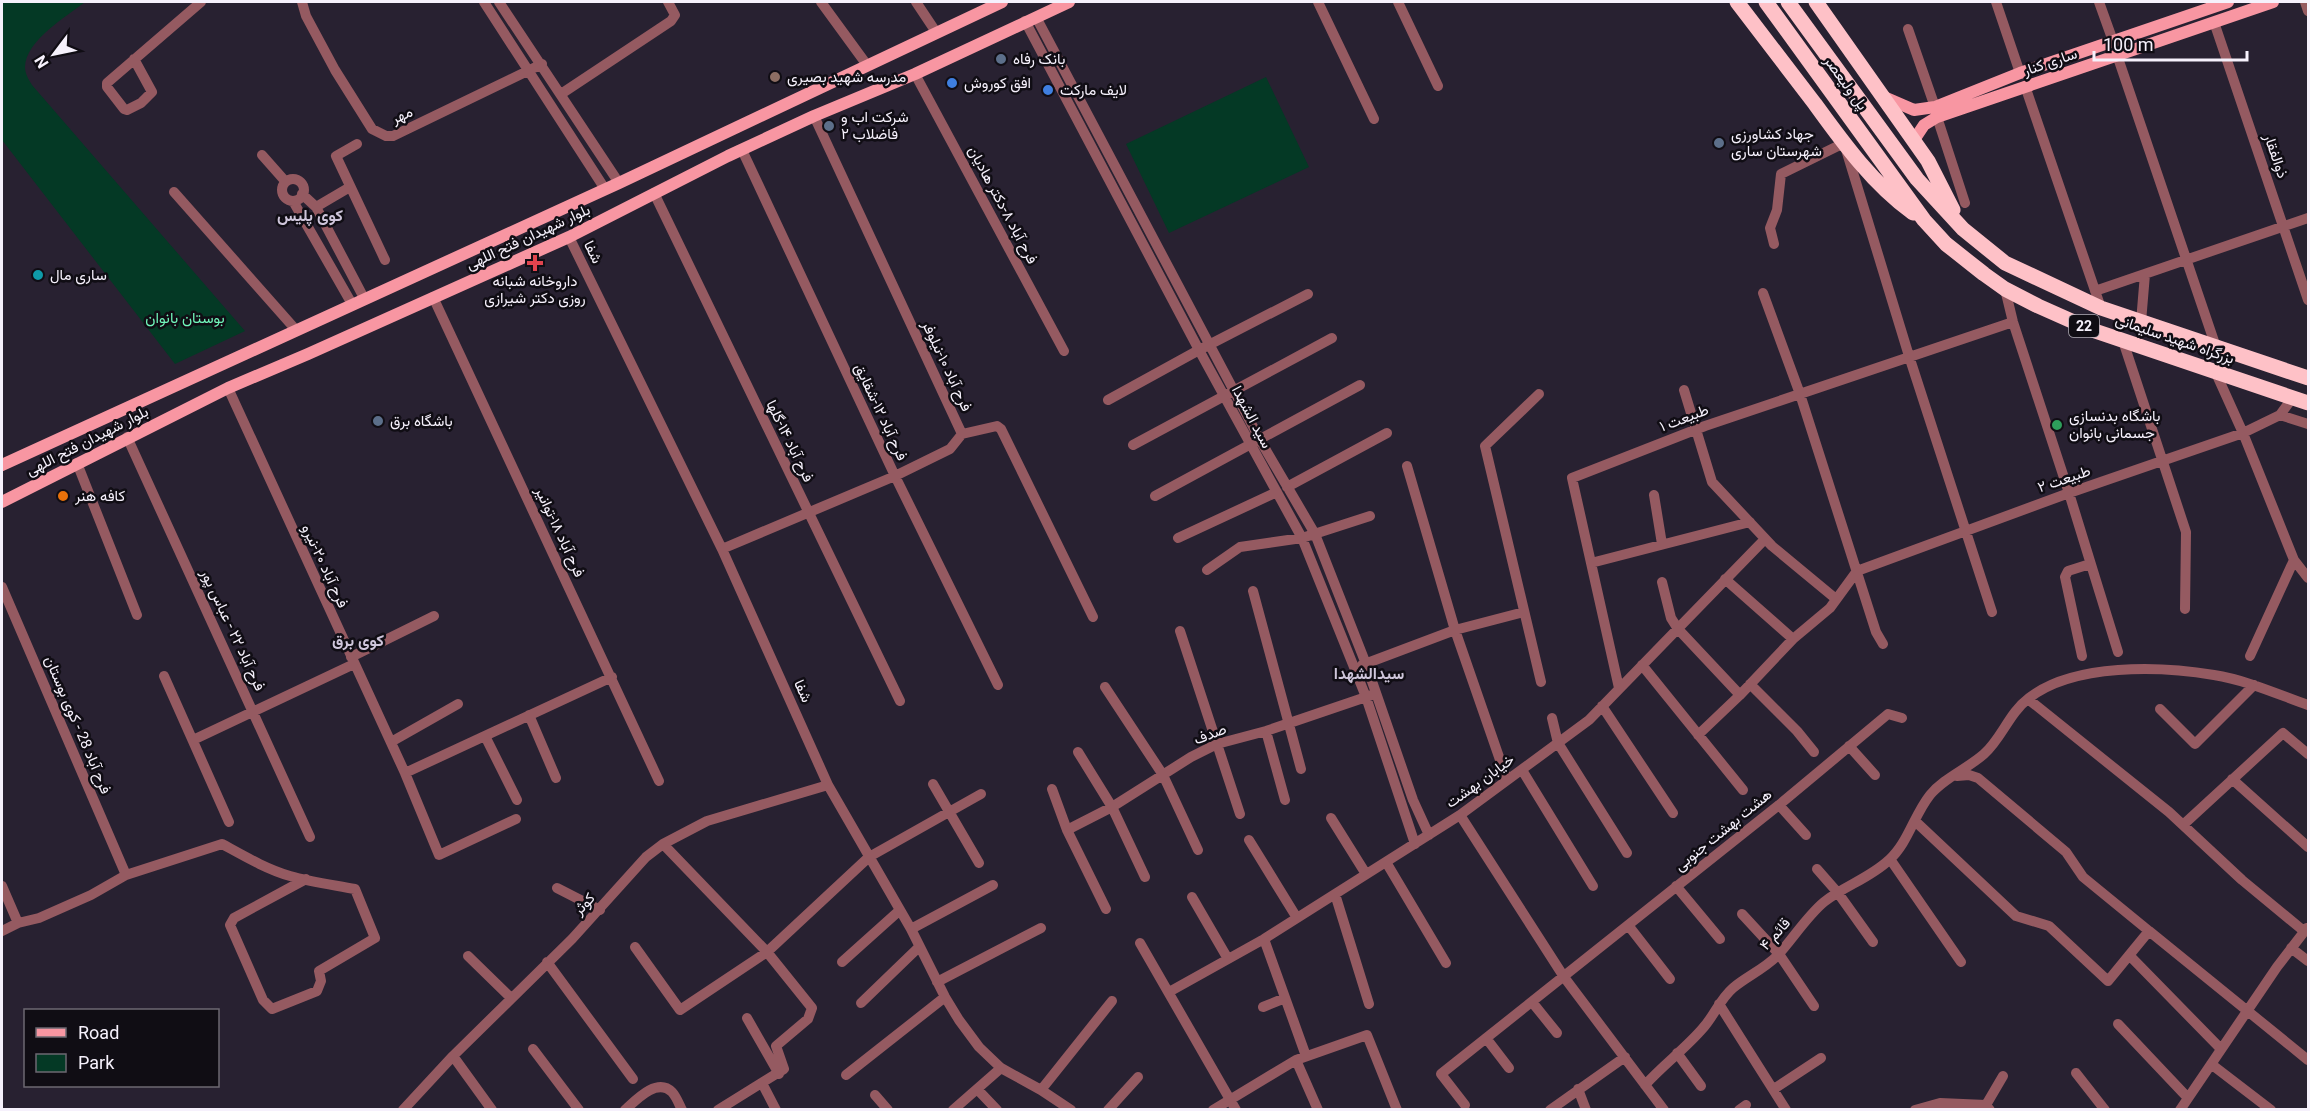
<svg xmlns="http://www.w3.org/2000/svg" width="2310" height="1111" font-family="Roboto,Vazirmatn,sans-serif">
<rect width="100%" height="100%" fill="#282131"/>
<path fill="#043925" d="M 2,2 L 85,2 C 66,17 26,40 25,67 C 25,74 29,80 32,85 L 245,331 L 175,364 L 2,140 Z
M 1266,77 L 1309,167 L 1169,233 L 1126,144 Z"/>
<g fill="none" stroke-linecap="round" stroke-linejoin="round">
<path stroke="#955a61" stroke-width="10" d="M 302,2 L 306,16 L 335,70 L 372,129 L 386,136 L 393,136 L 542,64
M 484,2 L 605,189
M 499,2 L 619,183
M 821,2 L 867,65
M 916,2 L 936,32
M 1318,2 L 1374,119
M 1398,2 L 1438,86
M 1996,2 L 2020,73
M 2099,2 L 2113,41
M 2305,2 L 2308,11
M 1036,17 L 1260,440 L 1315,534 L 1366,664 L 1413,800 L 1429,835
M 1025,21 L 1199,350 L 1302,538 L 1366,697 L 1415,844
M 2214,22 L 2308,300
M 1908,29 L 1935,107
M 2117,55 L 2216,347
M 134,59 L 152,92 L 141,103 L 127,110 L 124,109 L 107,87 L 107,83 L 201,2
M 915,74 L 1064,351
M 2025,86 L 2101,308
M 561,94 L 671,21 L 675,15 L 668,2
M 814,116 L 962,434 L 997,426 L 1001,429 L 1093,617
M 1937,117 L 1965,203
M 357,144 L 336,156 L 385,260
M 742,150 L 895,476 L 998,685
M 262,155 L 285,181
M282 190a11 11 0 1 1 22 0a11 11 0 1 1-22 0Z
M 174,192 L 296,330
M 654,193 L 900,701
M 302,194 L 316,207 L 364,298
M 293,201 L 352,304
M 316,207 L 350,187
M 569,237 L 722,549 L 828,785 L 911,929 L 945,997 L 959,1020 L 979,1047 L 1001,1068 L 1041,1090 L 1071,1110
M 1774,244 L 1770,228 L 1777,210 L 1781,174 L 1844,143 L 1909,356 L 1992,612
M 2005,289 L 2013,322 L 2069,493 L 2118,652
M 2095,291 L 2308,218
M 1763,293 L 1800,394 L 1876,632 L 1883,644
M 433,297 L 659,781
M 2141,322 L 2145,274
M 2123,341 L 2186,532 L 2185,609
M 2215,371 L 2243,433 L 2294,560 L 2308,578
M 228,388 L 405,773 L 439,855 L 516,819
M 1684,390 L 1712,482 L 1772,546 L 1836,599
M 1539,394 L 1485,446 L 1541,682
M 1108,400 L 1199,350 L 1308,294
M 2280,415 L 2308,424
M 127,437 L 310,837
M 1133,445 L 1332,338
M 77,463 L 137,615
M 1407,466 L 1455,630 L 1507,780
M 1287,487 L 1387,433
M 1654,495 L 1662,544
M 1155,496 L 1360,385
M 1178,538 L 1277,492
M 722,549 L 895,476 L 950,449 L 962,434
M 1591,563 L 1750,522
M 1207,570 L 1240,547 L 1302,538 L 1370,516
M 1857,571 L 2069,493 L 2243,433 L 2280,415 L 2293,397
M 1725,579 L 1793,639
M 1662,582 L 1671,618 L 1678,629 L 1740,695
M 2,587 L 126,875
M 1253,591 L 1301,769
M 1180,631 L 1240,814
M 2082,656 L 2065,577 L 2068,571 L 2090,564
M 2250,656 L 2294,560
M 351,657 L 434,616
M 1362,665 L 1455,630 L 1524,612
M 1642,665 L 1743,790
M 164,676 L 229,822
M 1750,684 L 1797,731 L 1814,752
M 1105,687 L 1163,775 L 1198,850
M 1619,688 L 1572,478 L 1705,426 L 2013,322
M 2028,699 L 2169,812 L 2242,880 L 2305,932
M 1602,706 L 1673,813
M 2160,709 L 2195,744 L 2254,685
M 529,715 L 556,778
M 1552,718 L 1558,743 L 1627,853
M 1266,731 L 1285,800
M 1698,735 L 1740,695 L 1793,639 L 1830,608 L 1857,571
M 485,736 L 517,800
M 193,740 L 354,664
M 391,742 L 458,704
M 1849,746 L 1875,775
M 1078,752 L 1112,807 L 1145,877
M 1522,770 L 1593,886
M 405,773 L 612,677
M 2232,779 L 2308,847
M 933,784 L 979,863
M 1052,789 L 1067,830 L 1106,909
M 1779,805 L 1806,835
M 1460,815 L 1564,977 L 1664,1110
M 1331,818 L 1366,874
M 1915,821 L 2016,916 L 2049,926 L 2108,981 L 2149,931 L 2083,877 L 2066,852 L 1978,778 L 1969,775 L 1957,776
M 2183,825 L 2283,733 L 2308,754
M 1067,830 L 1112,807 L 1191,757 L 1217,744 L 1266,731 L 1372,695
M 1249,840 L 1297,918
M 663,844 L 767,952 L 812,1008 L 808,1019 L 776,1046 L 784,1069 L 718,1110
M 1890,859 L 1961,962
M 1386,862 L 1446,963
M 1817,869 L 1838,893 L 1873,942
M 2,886 L 18,923
M 1676,886 L 1720,939
M 557,888 L 600,910
M 1335,894 L 1369,1004
M 1192,897 L 1228,959
M 1742,914 L 1779,954 L 1814,1006
M 1628,925 L 1670,979
M 911,929 L 993,885
M 2,931 L 18,923 L 39,918 L 91,895 L 126,875 L 222,844 C 244,856 266,869 290,876 C 311,882 334,885 355,889 L 375,938 L 319,971 L 321,981 L 317,991 L 272,1009 L 263,1000 L 230,925 L 234,918 L 306,879
M 2149,931 L 2308,1060
M 1264,939 L 1306,1056
M 1140,943 L 1236,1110
M 635,947 L 680,1010 L 767,952 L 869,857 L 981,794
M 2291,948 L 2308,961
M 468,956 L 511,998
M 2130,956 L 2221,1049
M 547,962 L 633,1079
M 842,962 L 900,910
M 937,982 L 1041,928
M 1169,992 L 1264,939 L 1460,815 L 1589,720 L 1765,539
M 1532,1002 L 1557,1033
M 861,1003 L 919,947
M 1719,1004 L 1786,1110
M 1263,1007 L 1285,998
M 747,1018 L 779,1074
M 2118,1024 L 2188,1098
M 1486,1038 L 1509,1068
M 533,1049 L 579,1110
M 1677,1053 L 1701,1086
M 453,1056 L 492,1110
M 1296,1060 L 1318,1110
M 2211,1064 L 2271,1110
M 2076,1073 L 2105,1110
M 846,1075 L 945,997
M 762,1083 L 776,1110
M 1645,1085 C 1663,1065 1686,1048 1703,1028 C 1714,1016 1720,999 1733,988 C 1746,977 1764,969 1777,956 C 1792,940 1807,916 1824,902 C 1844,886 1870,878 1889,860 C 1908,843 1914,815 1930,795 C 1944,778 1967,769 1984,754 C 2002,738 2009,713 2029,698 C 2074,663 2160,666 2214,675 C 2246,680 2277,694 2308,705
M 977,1089 L 997,1110
M 1578,1089 L 1586,1110
M 1774,1089 L 1821,1058
M 1041,1090 L 1112,1001
M 875,1095 L 888,1110
M 1465,1105 L 1441,1074 L 1779,805 L 1888,714 L 1902,718
M 1986,1105 L 2003,1076
M 403,1110 L 453,1056 L 572,939 L 646,857 L 663,844 L 707,821 L 828,785
M 625,1110 C 636,1100 657,1077 672,1092 C 676,1096 679,1104 682,1110
M 953,1110 L 1001,1068
M 1108,1110 L 1138,1077
M 1213,1110 L 1296,1060 L 1367,1035 L 1397,1110
M 1550,1110 L 1625,1057
M 1739,1110 L 1746,1105
M 1915,1110 L 1940,1103 L 1986,1105 L 1990,1110
M 2180,1110 L 2277,967 L 2307,928"/>
<path stroke="#f896a2" stroke-width="12" d="M 1884,97 L 1914,110 L 1935,107 L 2020,73 L 2228,2
M 1914,140 L 1924,125 L 1937,117 L 2273,2
M 2,465 L 619,183 L 1002,2
M 2,502 L 228,388 L 308,354 L 569,237 L 728,156 L 814,116 L 915,74 L 1069,2"/>
<path stroke="#fec1c7" stroke-width="15" d="M 1737,2 C 1763,36 1789,70 1815,104 C 1844,144 1873,184 1913,213
M 1766,2 L 1924,220 L 1946,244 L 1984,274 L 2005,289 L 2038,306 L 2092,330 L 2308,403
M 1788,2 L 1917,179 L 1963,229 L 2005,263 L 2101,308 L 2308,378
M 1816,2 L 1928,161 L 1953,210"/>
</g>
<g fill="#5c6f8a" stroke="#100d14" stroke-width="2">
<circle cx="1001" cy="59" r="6"/>
<circle cx="829" cy="126" r="6"/>
<circle cx="1719" cy="143" r="6"/>
<circle cx="378" cy="421" r="6"/>
</g>
<circle fill="#8d6e63" stroke="#100d14" stroke-width="2" cx="775" cy="77" r="6"/>
<g fill="#3f7fe0" stroke="#100d14" stroke-width="2">
<circle cx="952" cy="83" r="6"/>
<circle cx="1048" cy="90" r="6"/>
</g>
<path fill="#e0444e" stroke="#100d14" stroke-width="2" d="M532 254h6v6h6v6h-6v6h-6v-6h-6v-6h6z"/>
<circle fill="#0f9aa8" stroke="#100d14" stroke-width="2" cx="38" cy="275" r="6"/>
<circle fill="#2e9e5b" stroke="#100d14" stroke-width="2" cx="2057" cy="425" r="6"/>
<circle fill="#e8710a" stroke="#100d14" stroke-width="2" cx="63" cy="496" r="6"/>
<g text-anchor="middle" dominant-baseline="central" stroke-width="5" stroke-linejoin="round" paint-order="stroke">
<rect fill="#100d14" stroke="#b1adb6" stroke-width="1.5" x="2069" y="315" width="30" height="22" rx="4.5"/>
<g font-size="14" font-weight="bold" fill="#f6f1fc">
<text x="2084" y="326">22</text>
</g>
<g font-size="15" fill="#f6f1fc" stroke="#100d14" text-anchor="start">
<text x="1013" y="59">بانک رفاه</text>
<text x="787" y="77">مدرسه شهید بصیری</text>
<text x="964" y="83">افق کوروش</text>
<text x="1060" y="90">لایف مارکت</text>
<text x="841" y="117">شرکت اب و<tspan x="841" dy="17">فاضلاب ۲</tspan></text>
<text x="1731" y="134">جهاد کشاورزی<tspan x="1731" dy="17">شهرستان ساری</tspan></text>
<text x="50" y="275">ساری مال</text>
<text x="535" y="281" text-anchor="middle">داروخانه شبانه<tspan x="535" dy="17">روزی دکتر شیرازی</tspan></text>
<text x="2069" y="416">باشگاه بدنسازی<tspan x="2069" dy="17">جسمانی بانوان</tspan></text>
<text x="390" y="421">باشگاه برق</text>
<text x="75" y="496">کافه هنر</text>
</g>
<g font-size="15" fill="#f6f1fc" stroke="#100d14">
<text transform="translate(2050 62) rotate(-19)">ساری کنار</text>
<text transform="translate(1846 83) rotate(54)">پل ولیعصر</text>
<text transform="translate(402 115) rotate(-24)">مهر</text>
<text transform="translate(2276 156) rotate(71)">ذوالفقار</text>
<text transform="translate(1003 205) rotate(62)">فرح آباد ۸-دکتر هادیان</text>
<text transform="translate(528 237) rotate(-25)">بلوار شهیدان فتح اللهی</text>
<text transform="translate(593 252) rotate(64)">شفا</text>
<text transform="translate(2175 339) rotate(19)">بزرگراه شهید سلیمانی</text>
<text transform="translate(947 366) rotate(65)">فرح آباد ۱۰-نیلوفر</text>
<text transform="translate(881 412) rotate(65)">فرح آباد ۱۲-شقایق</text>
<text transform="translate(1252 417) rotate(62)">سید الشهدا</text>
<text transform="translate(1684 418) rotate(-21)">طبیعت ۱</text>
<text transform="translate(87 441) rotate(-27)">بلوار شهیدان فتح اللهی</text>
<text transform="translate(790 441) rotate(64)">فرح آباد ۱۴-گلها</text>
<text transform="translate(2064 479) rotate(-19)">طبیعت ۲</text>
<text transform="translate(560 532) rotate(65)">فرح آباد ۱۸-توانیر</text>
<text transform="translate(325 566) rotate(65)">فرح آباد ۲۰-نیرو</text>
<text transform="translate(233 630) rotate(65)">فرح آباد ۲۲ - عباس پور</text>
<text transform="translate(803 691) rotate(66)">شفا</text>
<text transform="translate(78 725) rotate(67)">فرح آباد 28 - کوی بوستان</text>
<text transform="translate(1210 734) rotate(-21)">صدف</text>
<text transform="translate(1480 781) rotate(-36)">خیابان بهشت</text>
<text transform="translate(1723 830) rotate(-39)">هشت بهشت جنوبی</text>
<text transform="translate(584 904) rotate(-47)">کوثر</text>
<text transform="translate(1775 934) rotate(-48)">قائم ۴</text>
</g>
<g font-size="15" fill="#71f6bb" stroke="#100d14">
<text x="185" y="318">بوستان بانوان</text>
</g>
<g font-size="16" font-weight="bold" fill="#cfc6db" stroke="#100d14">
<text x="310" y="215">کوی پلیس</text>
<text x="358" y="640">کوی برق</text>
<text x="1369" y="673">سیدالشهدا</text>
</g>
</g>
<rect width="2310" height="1111" fill="none" stroke="#f6f1fc" stroke-width="6"/>
<rect x="24" y="1009" width="195" height="78" fill="#100d14" stroke="#6c6871" stroke-width="1.5"/>
<rect x="36" y="1028" width="30" height="9" fill="#f896a2" stroke="#6c6871" stroke-width="1.5"/>
<text x="78" y="1039" font-size="18" fill="#f6f1fc">Road</text>
<rect x="36" y="1054" width="30" height="18" fill="#043925" stroke="#6c6871" stroke-width="1.5"/>
<text x="78" y="1069" font-size="18" fill="#f6f1fc">Park</text>
<g transform="translate(54 54) rotate(238)" stroke="#100d14" stroke-width="4.5" paint-order="stroke">
<path d="M0-4.5L10 22L0 15L-10 22Z" fill="#f6f1fc"/>
<text y="-9" font-size="16" font-weight="bold" text-anchor="middle" fill="#f6f1fc">N</text>
</g>
<path d="M2094 51v9h153v-9" fill="none" stroke="#f6f1fc" stroke-width="3"/>
<text x="2103" y="51" font-size="18" fill="#f6f1fc" stroke="#100d14" stroke-width="4.5" paint-order="stroke">100 m</text>
</svg>
